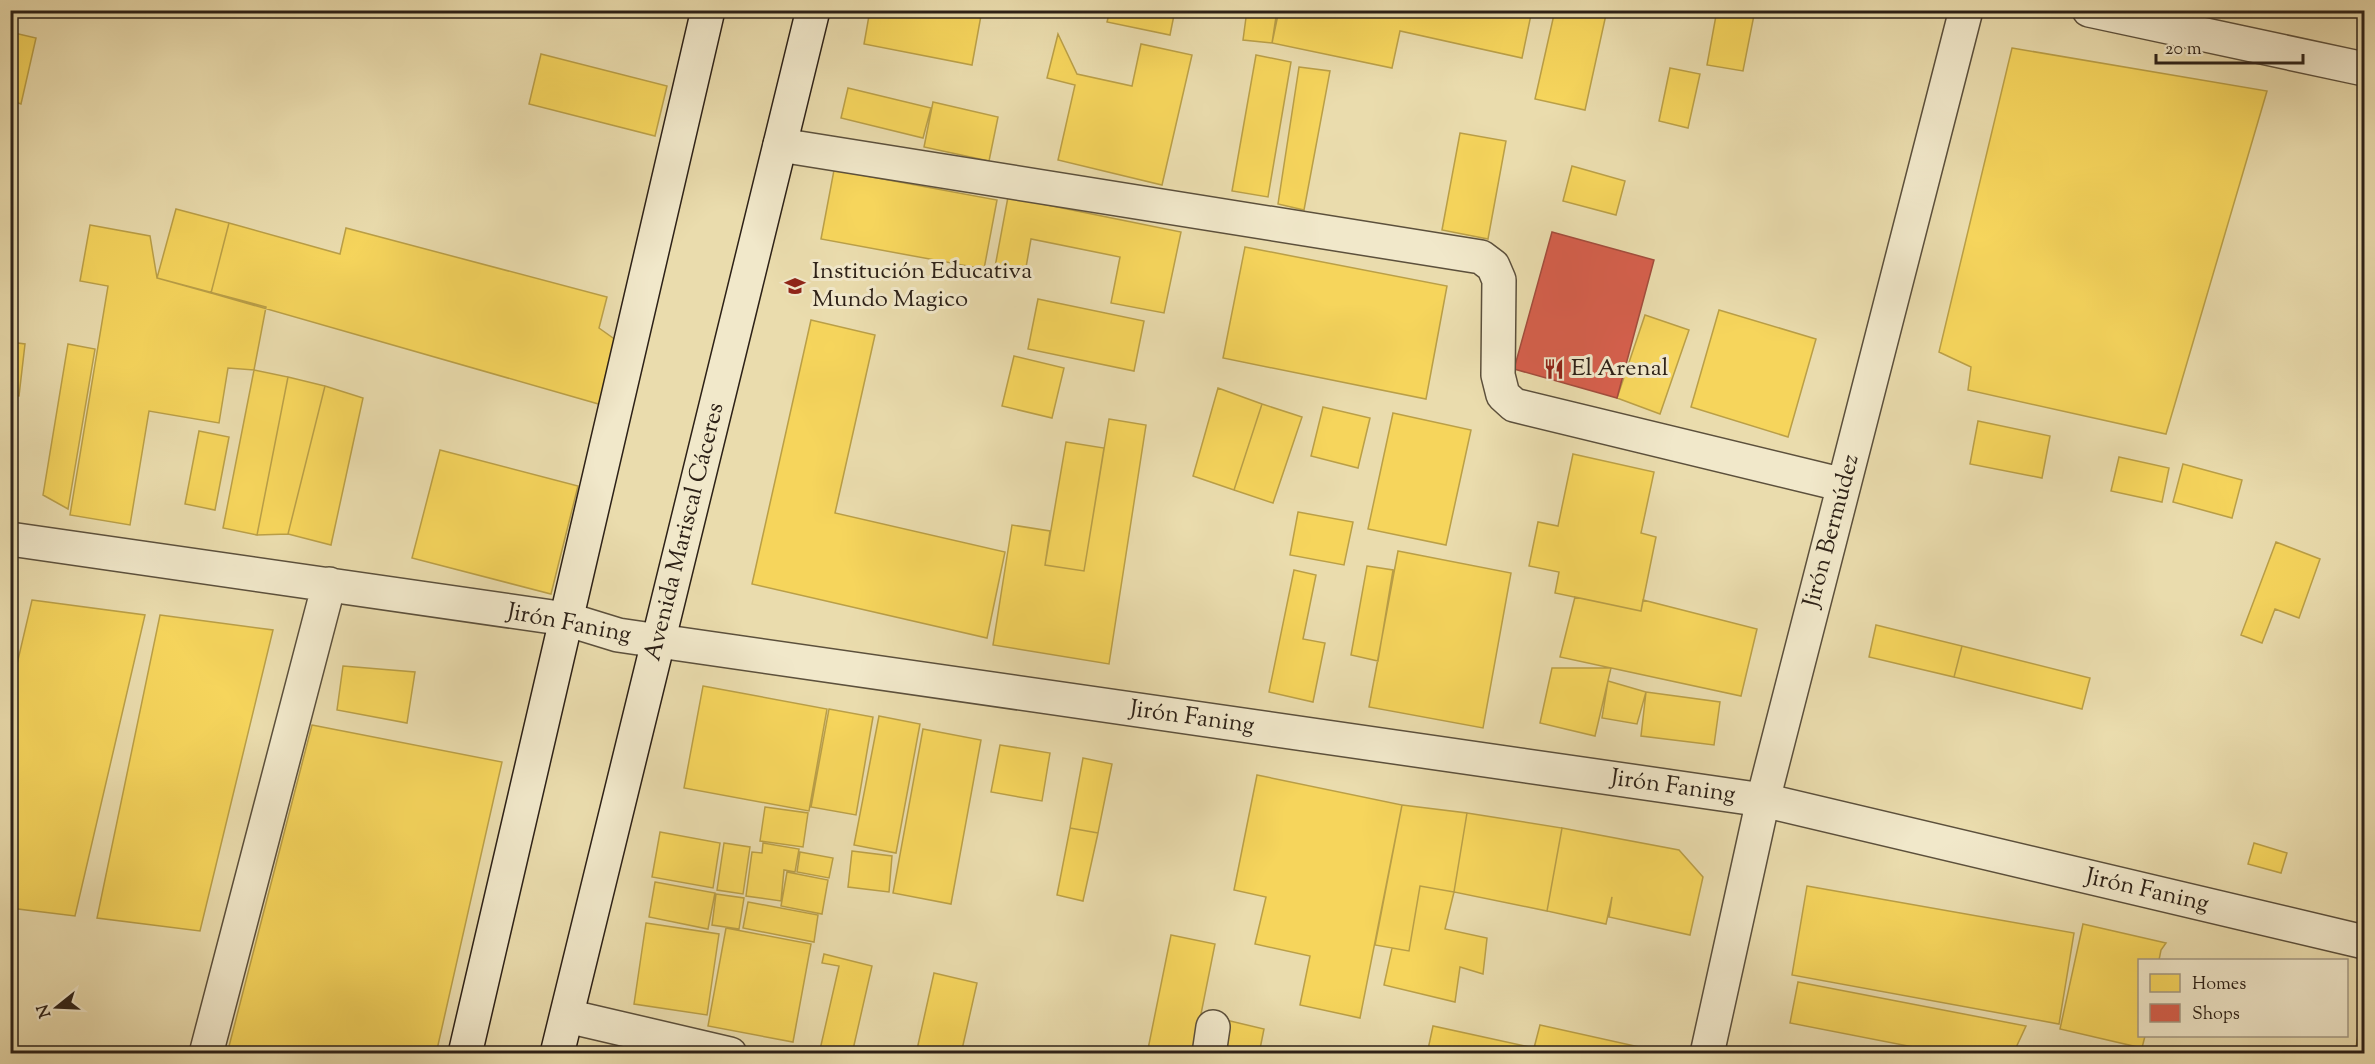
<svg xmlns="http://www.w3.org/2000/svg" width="2375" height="1064" font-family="'Sorts Mill Goudy',serif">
<rect width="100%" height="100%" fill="#eadcad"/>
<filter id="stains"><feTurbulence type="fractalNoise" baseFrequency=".00333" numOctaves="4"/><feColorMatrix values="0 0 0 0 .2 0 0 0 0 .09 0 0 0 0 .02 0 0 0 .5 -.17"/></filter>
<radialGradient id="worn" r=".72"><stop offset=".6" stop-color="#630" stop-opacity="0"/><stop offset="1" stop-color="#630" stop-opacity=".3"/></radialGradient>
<path fill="#f6d55c" stroke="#ba9f47" stroke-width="1.5" d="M 382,10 L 429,10 L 428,17 Z
M 870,10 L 982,10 L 972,65 L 864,44 Z
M 1110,10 L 1175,10 L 1170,35 L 1107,22 Z
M 1247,10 L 1277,10 L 1272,43 L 1243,40 Z
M 1279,10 L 1532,10 L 1522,58 L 1400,31 L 1392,68 L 1272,43 Z
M 1555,10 L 1607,10 L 1585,110 L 1535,99 Z
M 1717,10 L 1755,10 L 1743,71 L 1707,65 Z
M 10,32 L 36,38 L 21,104 L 10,100 Z
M 1058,34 L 1077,74 L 1132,86 L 1141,44 L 1192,55 L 1162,185 L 1058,160 L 1075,85 L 1047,78 Z
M 2012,48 L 2267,91 L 2166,434 L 1968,390 L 1971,367 L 1939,352 Z
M 541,54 L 667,86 L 655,136 L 529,104 Z
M 1256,55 L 1291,62 L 1268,197 L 1232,191 Z
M 1299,67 L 1330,71 L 1304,210 L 1278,204 Z
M 1670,68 L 1700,74 L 1688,128 L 1659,121 Z
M 848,88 L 931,108 L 923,138 L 841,118 Z
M 933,102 L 998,117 L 989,161 L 924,147 Z
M 1460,133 L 1506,141 L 1488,239 L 1442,230 Z
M 1572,166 L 1625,181 L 1616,215 L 1563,201 Z
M 834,170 L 997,200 L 984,269 L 821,239 Z
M 1008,197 L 1181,232 L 1164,313 L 1111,303 L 1120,257 L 1031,239 L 1025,273 L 995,267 Z
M 176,209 L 229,223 L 211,293 L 157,278 Z
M 229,223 L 340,254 L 346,228 L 607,297 L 599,328 L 620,343 L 602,405 L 211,293 Z
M 90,225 L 150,236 L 157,278 L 266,307 L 254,370 L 228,368 L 219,423 L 149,411 L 130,525 L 70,515 L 108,286 L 80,281 Z
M 1245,247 L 1447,286 L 1426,399 L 1223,358 Z
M 1038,299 L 1144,321 L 1134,371 L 1028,349 Z
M 1719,310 L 1816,339 L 1788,437 L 1691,407 Z
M 1645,315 L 1689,330 L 1660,414 L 1617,398 Z
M 811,320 L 875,335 L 835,513 L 1005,552 L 987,638 L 752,584 Z
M 10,342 L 25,344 L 19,396 L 10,395 Z
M 68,344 L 95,349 L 68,509 L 43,495 Z
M 1014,356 L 1064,368 L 1052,418 L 1002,406 Z
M 254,370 L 288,377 L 257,535 L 223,528 Z
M 288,377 L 325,386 L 288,534 L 257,535 Z
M 325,386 L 363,398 L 331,545 L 288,534 Z
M 1218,388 L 1262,404 L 1234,490 L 1193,476 Z
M 1262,404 L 1302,417 L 1273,503 L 1234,490 Z
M 1323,407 L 1370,418 L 1358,468 L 1311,456 Z
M 1393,413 L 1471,430 L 1446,545 L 1368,529 Z
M 1109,419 L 1146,425 L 1109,664 L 993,645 L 1012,525 L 1050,531 L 1045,565 L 1084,571 Z
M 1978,421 L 2050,436 L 2042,478 L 1970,464 Z
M 199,431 L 229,437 L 215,510 L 185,504 Z
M 1066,442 L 1104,448 L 1084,571 L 1045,565 Z
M 440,450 L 578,486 L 551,594 L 412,558 Z
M 1573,454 L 1654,472 L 1641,533 L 1656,537 L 1641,611 L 1555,593 L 1559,572 L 1529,566 L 1538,522 L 1558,526 Z
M 2119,457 L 2169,468 L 2162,502 L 2111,491 Z
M 2183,464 L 2242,480 L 2232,518 L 2173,502 Z
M 1298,512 L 1353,522 L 1344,565 L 1290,555 Z
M 2276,542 L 2320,559 L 2299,618 L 2275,609 L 2262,643 L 2241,635 Z
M 1398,551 L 1511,573 L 1483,728 L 1369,707 Z
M 1367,566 L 1393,570 L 1378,661 L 1351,655 Z
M 1294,570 L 1316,575 L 1303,639 L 1325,643 L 1313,702 L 1269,692 Z
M 1575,597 L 1641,611 L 1643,600 L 1757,629 L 1741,696 L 1560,657 Z
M 32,600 L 145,615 L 75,916 L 10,908 L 10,694 Z
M 160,615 L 273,630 L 200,931 L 97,918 Z
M 1876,625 L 1962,646 L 1954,677 L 1869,657 Z
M 1962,646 L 2090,678 L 2082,709 L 1954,677 Z
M 343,666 L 415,672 L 407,723 L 337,710 Z
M 1552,668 L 1611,668 L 1595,736 L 1540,723 Z
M 1608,681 L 1646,692 L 1637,724 L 1602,718 Z
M 703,686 L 827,709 L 809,811 L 684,788 Z
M 1646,692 L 1720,702 L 1714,745 L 1641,736 Z
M 829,709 L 873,717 L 856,815 L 811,807 Z
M 879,716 L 920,724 L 896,853 L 854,845 Z
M 312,725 L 502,762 L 436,1054 L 227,1054 Z
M 923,729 L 981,740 L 951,904 L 893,893 Z
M 1000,745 L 1050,753 L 1042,801 L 991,792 Z
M 1083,758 L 1112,764 L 1098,833 L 1070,828 Z
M 1257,775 L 1402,805 L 1360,1018 L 1300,1005 L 1310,956 L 1255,944 L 1266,897 L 1234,890 Z
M 1402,805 L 1467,813 L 1454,892 L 1420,886 L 1409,951 L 1375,945 Z
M 765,807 L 808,813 L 803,847 L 760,841 Z
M 1467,813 L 1562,828 L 1547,911 L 1454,892 Z
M 1070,828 L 1098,833 L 1083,901 L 1057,895 Z
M 1562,828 L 1679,850 L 1703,877 L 1690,935 L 1609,917 L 1612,897 L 1606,924 L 1547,911 Z
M 660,832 L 720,843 L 713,888 L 652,877 Z
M 724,843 L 750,847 L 743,894 L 717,890 Z
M 763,843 L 799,849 L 795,872 L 784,870 L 781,901 L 746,896 L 752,852 L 762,853 Z
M 2254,843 L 2287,853 L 2281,873 L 2248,864 Z
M 852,851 L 892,856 L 889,892 L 848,887 Z
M 800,852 L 833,858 L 829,878 L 797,872 Z
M 787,872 L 828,880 L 822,914 L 781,906 Z
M 655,882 L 715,893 L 708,929 L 649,917 Z
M 1420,886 L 1454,892 L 1445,929 L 1487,938 L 1483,974 L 1460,967 L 1455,1002 L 1384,985 L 1392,948 L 1409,951 Z
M 1807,886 L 2074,933 L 2059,1024 L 1792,975 Z
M 716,894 L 744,898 L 739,929 L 712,925 Z
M 748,902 L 818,915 L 814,942 L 743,928 Z
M 646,923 L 719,934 L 707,1015 L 634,1004 Z
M 2083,924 L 2166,943 L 2161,950 L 2159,960 L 2140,960 L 2140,1036 L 2145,1036 L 2142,1048 L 2060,1029 Z
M 726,928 L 811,944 L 793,1042 L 708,1026 Z
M 1171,935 L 1215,944 L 1193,1054 L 1147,1054 Z
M 824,954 L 872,966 L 852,1054 L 819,1054 L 839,966 L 822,963 Z
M 934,973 L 977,983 L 961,1054 L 916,1054 Z
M 1798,982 L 2026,1026 L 2013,1054 L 1949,1054 L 1790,1023 Z
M 2364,994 L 2364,1054 L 2355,1054 Z
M 1226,1020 L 1264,1029 L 1259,1054 L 1219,1054 Z
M 1540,1025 L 1653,1050 L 1652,1054 L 1427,1054 L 1433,1026 L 1534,1048 Z
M 620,1042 L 669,1054 L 618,1054 Z
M 10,1046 L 44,1051 L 44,1054 L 10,1054 Z"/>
<path fill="#d6604d" stroke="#a34d3d" stroke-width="1.5" d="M 1552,232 L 1654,260 L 1617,398 L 1514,369 Z"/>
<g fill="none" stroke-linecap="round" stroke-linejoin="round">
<g stroke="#5c503c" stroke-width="36">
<path id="minor" d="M 2089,10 L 2364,69
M 780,145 L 1481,257 L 1493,266 L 1499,280 L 1498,375 L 1503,395 L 1514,405 L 1844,485
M 10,539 L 566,619 L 618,635 L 659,641 L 1763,800 L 2364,942
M 567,1016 L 730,1054
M 206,1054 L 329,584
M 1209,1054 L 1213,1027
M 1707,1054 L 1763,800 L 1966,10"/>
</g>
<g stroke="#2d2117" stroke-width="36">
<path id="secondary" d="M 465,1054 L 708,10
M 557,1054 L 813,10"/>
</g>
<use href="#minor" stroke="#f1e8ca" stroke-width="33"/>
<use href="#secondary" stroke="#f1e8ca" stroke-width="33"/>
</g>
<defs>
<g id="school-bare" transform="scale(1.62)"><path d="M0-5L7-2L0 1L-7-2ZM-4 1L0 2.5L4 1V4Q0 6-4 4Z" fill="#8f2418" stroke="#f1e8ca" stroke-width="2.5" paint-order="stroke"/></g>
<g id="restaurant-bare" transform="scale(1.62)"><path d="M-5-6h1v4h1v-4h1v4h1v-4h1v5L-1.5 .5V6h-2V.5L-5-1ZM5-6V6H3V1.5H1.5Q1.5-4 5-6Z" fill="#8f2418" stroke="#f1e8ca" stroke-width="2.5" paint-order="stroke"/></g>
</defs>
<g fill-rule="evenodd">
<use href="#school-bare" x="795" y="286"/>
<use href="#restaurant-bare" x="1554" y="369"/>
</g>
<g text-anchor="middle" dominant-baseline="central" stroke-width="6" stroke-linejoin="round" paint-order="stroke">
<g font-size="24" fill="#2d2117" stroke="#f1e8ca" text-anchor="start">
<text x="812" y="272">Institución Educativa<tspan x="812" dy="28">Mundo Magico</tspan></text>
<text x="1571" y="369">El Arenal</text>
</g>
<g font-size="24" fill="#2d2117" stroke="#f1e8ca">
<text transform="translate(1832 531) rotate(-75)">Jirón Bermúdez</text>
<text transform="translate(685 532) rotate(-76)">Avenida Mariscal Cáceres</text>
<text transform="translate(569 624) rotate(11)">Jirón Faning</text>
<text transform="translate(1192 718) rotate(8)">Jirón Faning</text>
<text transform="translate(1673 787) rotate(8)">Jirón Faning</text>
<text transform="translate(2147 891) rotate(13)">Jirón Faning</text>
</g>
</g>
<rect width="2375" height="1064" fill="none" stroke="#eadcad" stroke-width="36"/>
<rect x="12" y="12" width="2351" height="1040" fill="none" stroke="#2d2117" stroke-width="3"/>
<rect x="18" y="18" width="2339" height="1028" fill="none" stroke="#2d2117" stroke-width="1.5"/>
<rect x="2138" y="959" width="210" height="78" fill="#f1e8ca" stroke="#a39882" stroke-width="1.5"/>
<rect x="2150" y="974" width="30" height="18" fill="#f6d55c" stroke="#a39882" stroke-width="1.5"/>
<text x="2192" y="989" font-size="18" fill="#2d2117">Homes</text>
<rect x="2150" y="1004" width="30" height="18" fill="#d6604d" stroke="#a39882" stroke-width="1.5"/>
<text x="2192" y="1019" font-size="18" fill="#2d2117">Shops</text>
<g transform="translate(57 1007) rotate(252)" stroke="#f1e8ca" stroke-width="4.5" paint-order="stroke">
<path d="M0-4.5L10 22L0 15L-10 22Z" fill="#2d2117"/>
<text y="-9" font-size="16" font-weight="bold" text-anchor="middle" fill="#2d2117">N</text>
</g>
<path d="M2156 54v9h147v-9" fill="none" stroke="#2d2117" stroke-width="3"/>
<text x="2165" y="54" font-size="18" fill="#2d2117" stroke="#f1e8ca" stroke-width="4.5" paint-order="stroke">20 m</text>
<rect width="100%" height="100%" filter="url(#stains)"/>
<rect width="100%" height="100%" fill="url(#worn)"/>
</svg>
